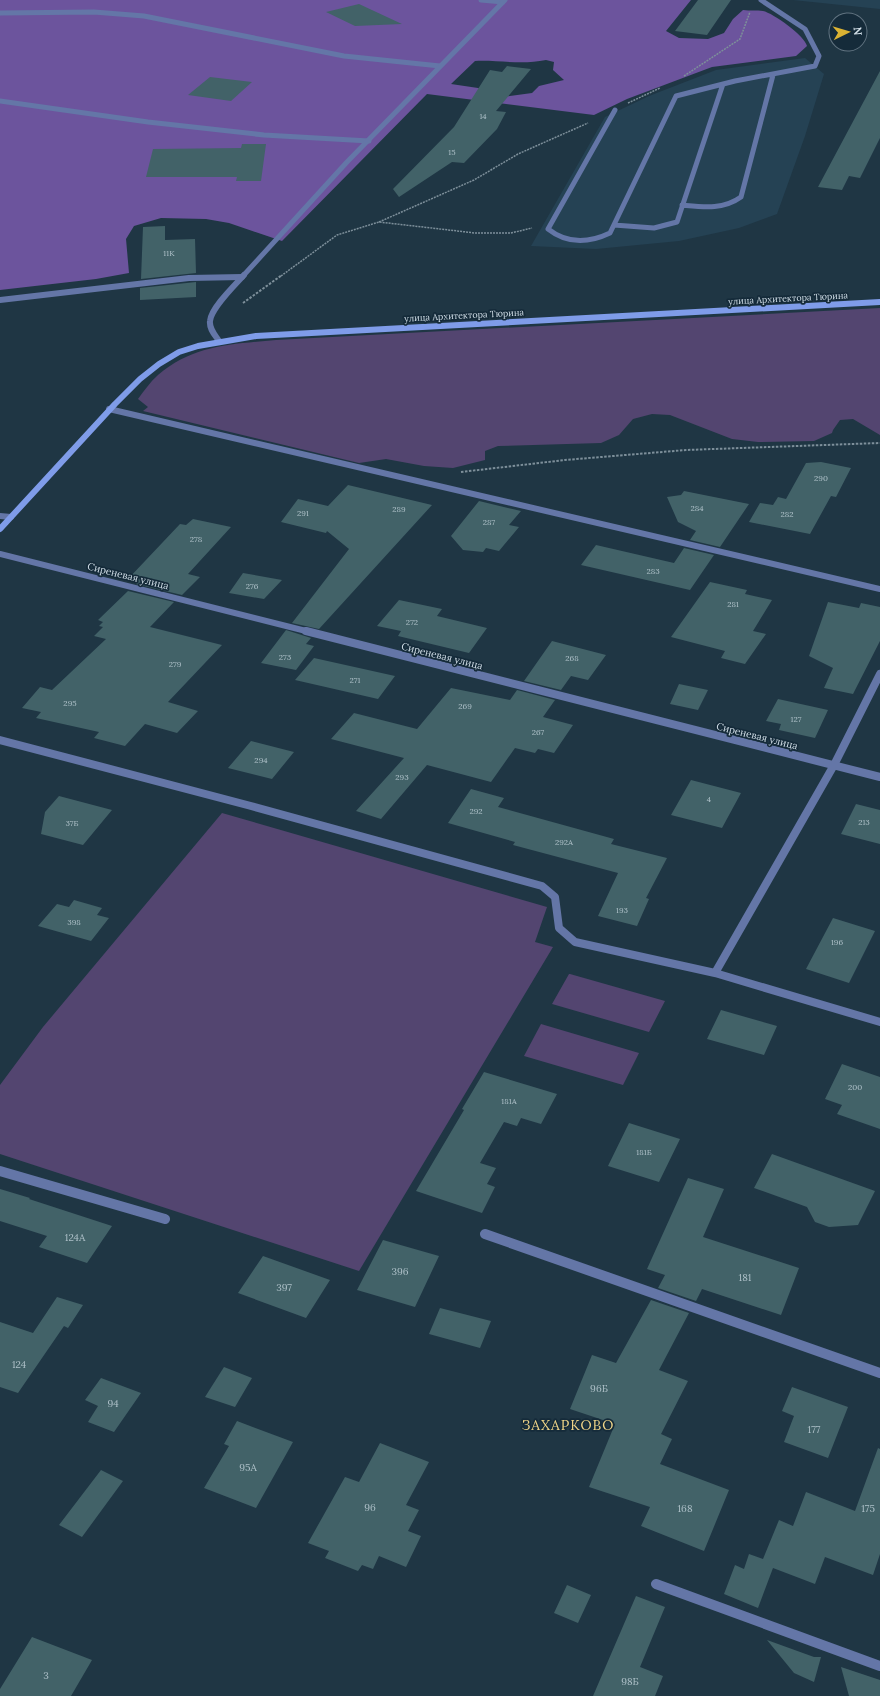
<svg xmlns="http://www.w3.org/2000/svg" width="880" height="1696" font-family="Lora,serif">
<rect width="100%" height="100%" fill="#1f3644"/>
<path fill="#254254" d="M 793,0 L 880,0 L 880,9 Z
M 805,58 L 824,74 L 805,136 L 777,214 L 739,228 L 679,241 L 596,249 L 531,246 L 605,117 L 649,96 L 716,70 Z"/>
<path fill="#534570" d="M 880,308 L 880,435 L 853,419 L 840,420 L 833,430 L 832,433 L 814,441 L 758,442 L 732,439 L 670,415 L 652,414 L 633,419 L 619,435 L 601,443 L 498,446 L 485,451 L 485,460 L 453,468 L 424,466 L 386,459 L 359,463 L 143,411 L 148,407 L 138,399 C 144,391 150,382 158,375 C 193,345 231,344 276,340 Z
M 222,813 L 547,907 L 535,942 L 553,947 L 359,1271 L 0,1154 L 0,1085 L 43,1027 Z
M 569,974 L 570,974 L 665,1001 L 649,1032 L 552,1004 Z
M 541,1024 L 639,1053 L 623,1085 L 524,1056 Z"/>
<path fill="#6c549d" fill-rule="evenodd" d="M 0,0 L 691,0 L 666,31 L 679,38 L 708,39 L 724,33 L 733,19 L 743,10 C 750,11 757,10 763,11 C 773,13 805,36 807,46 L 796,56 L 712,67 L 627,99 L 594,115 L 427,94 L 282,241 L 229,223 L 206,219 L 161,218 L 134,226 L 126,239 L 129,273 L 96,279 L 0,290 ZM 546,60 L 554,62 L 553,70 L 564,80 L 539,86 L 532,93 L 503,97 L 478,88 L 451,84 L 475,61 C 499,60 522,65 546,60 Z"/>
<path fill="#426268" d="M 698,0 L 731,0 L 707,35 L 675,31 Z
M 359,4 L 402,24 L 355,26 L 326,12 Z
M 507,66 L 531,69 L 496,111 L 506,112 L 497,129 L 464,163 L 452,162 L 399,197 L 393,189 L 454,127 L 490,70 L 502,72 Z
M 880,71 L 880,138 L 860,178 L 849,176 L 842,190 L 818,187 Z
M 210,77 L 252,82 L 231,101 L 188,95 Z
M 242,144 L 266,144 L 261,181 L 236,181 L 237,177 L 146,177 L 153,149 L 241,148 Z
M 165,226 L 165,240 L 195,239 L 196,273 L 141,279 L 143,227 Z
M 196,282 L 196,297 L 140,300 L 140,288 Z
M 821,462 L 851,468 L 836,497 L 831,496 L 810,534 L 749,522 L 760,503 L 773,505 L 778,497 L 786,499 L 806,463 Z
M 348,485 L 432,505 L 319,629 L 292,623 L 349,549 L 327,531 L 326,533 L 281,522 L 298,499 L 328,506 Z
M 684,491 L 749,504 L 720,547 L 690,540 L 696,531 L 678,522 L 667,497 L 681,495 Z
M 479,501 L 521,511 L 509,525 L 519,527 L 499,551 L 486,548 L 483,552 L 463,550 L 451,536 Z
M 193,519 L 231,527 L 188,574 L 200,577 L 182,595 L 136,584 L 138,582 L 128,579 L 180,524 L 186,525 Z
M 596,545 L 674,563 L 684,548 L 714,555 L 690,590 L 581,565 Z
M 243,573 L 282,580 L 264,599 L 229,593 Z
M 710,582 L 747,590 L 745,594 L 772,600 L 753,631 L 766,634 L 745,664 L 721,658 L 725,651 L 671,637 Z
M 128,591 L 174,602 L 150,627 L 222,645 L 168,702 L 198,711 L 177,733 L 145,724 L 125,746 L 94,738 L 99,732 L 36,718 L 41,712 L 22,708 L 40,687 L 52,690 L 106,639 L 94,636 L 103,627 L 99,626 L 103,622 L 98,620 Z
M 399,600 L 442,609 L 437,616 L 487,628 L 469,653 L 398,636 L 401,631 L 377,626 Z
M 828,602 L 859,608 L 861,603 L 880,607 L 880,641 L 853,694 L 824,688 L 833,668 L 809,656 Z
M 286,630 L 311,638 L 306,644 L 314,646 L 296,670 L 261,663 Z
M 552,641 L 606,655 L 588,680 L 571,676 L 561,690 L 524,681 Z
M 314,658 L 395,676 L 378,699 L 295,680 Z
M 679,684 L 708,690 L 698,710 L 670,704 Z
M 451,688 L 510,700 L 517,690 L 555,700 L 543,717 L 573,725 L 554,753 L 538,749 L 535,753 L 515,748 L 491,782 L 427,765 L 381,819 L 356,811 L 404,758 L 331,739 L 354,713 L 417,729 Z
M 778,699 L 828,710 L 815,738 L 779,730 L 781,724 L 766,721 Z
M 251,741 L 294,752 L 272,779 L 228,768 Z
M 691,780 L 741,793 L 722,828 L 671,815 Z
M 471,789 L 504,798 L 498,807 L 614,839 L 611,844 L 667,858 L 646,898 L 649,899 L 637,926 L 598,916 L 618,873 L 513,845 L 515,842 L 448,823 Z
M 59,796 L 112,810 L 83,845 L 41,834 L 45,812 Z
M 856,804 L 880,810 L 880,844 L 841,834 Z
M 74,900 L 102,908 L 97,915 L 109,918 L 91,941 L 38,926 L 57,904 L 69,907 Z
M 833,918 L 875,931 L 849,983 L 806,969 Z
M 721,1010 L 777,1026 L 764,1055 L 707,1039 Z
M 842,1064 L 880,1077 L 880,1129 L 837,1114 L 842,1105 L 825,1099 Z
M 484,1072 L 557,1094 L 541,1124 L 521,1118 L 517,1126 L 504,1122 L 480,1163 L 496,1168 L 487,1184 L 495,1187 L 482,1213 L 416,1191 L 464,1110 L 462,1109 Z
M 629,1123 L 680,1139 L 659,1182 L 608,1166 Z
M 772,1154 L 875,1191 L 858,1225 L 829,1227 L 815,1222 L 807,1207 L 754,1188 Z
M 688,1178 L 724,1189 L 703,1237 L 799,1268 L 781,1315 L 702,1289 L 696,1301 L 658,1288 L 665,1275 L 647,1269 Z
M 0,1189 L 30,1198 L 29,1199 L 112,1226 L 87,1263 L 39,1247 L 47,1236 L 0,1221 Z
M 383,1240 L 439,1256 L 415,1307 L 357,1290 Z
M 263,1256 L 330,1280 L 306,1318 L 238,1293 Z
M 57,1297 L 83,1305 L 68,1328 L 64,1326 L 18,1393 L 0,1387 L 0,1322 L 33,1333 Z
M 651,1300 L 689,1313 L 659,1370 L 688,1381 L 661,1434 L 672,1439 L 660,1464 L 729,1490 L 704,1551 L 641,1526 L 650,1507 L 589,1487 L 615,1424 L 570,1409 L 592,1355 L 616,1363 Z
M 440,1308 L 491,1321 L 480,1348 L 429,1334 Z
M 224,1367 L 252,1378 L 235,1407 L 205,1397 Z
M 101,1378 L 141,1393 L 114,1432 L 88,1422 L 98,1406 L 85,1400 Z
M 792,1387 L 848,1407 L 828,1458 L 784,1442 L 794,1416 L 782,1411 Z
M 237,1421 L 293,1442 L 256,1508 L 204,1488 L 229,1446 L 224,1444 Z
M 380,1443 L 429,1462 L 406,1505 L 419,1510 L 408,1531 L 421,1536 L 406,1567 L 379,1556 L 373,1569 L 362,1565 L 358,1571 L 325,1558 L 329,1551 L 308,1543 L 345,1477 L 359,1482 Z
M 878,1448 L 880,1449 L 880,1554 L 873,1575 L 825,1557 L 815,1584 L 773,1568 L 758,1608 L 724,1594 L 735,1565 L 744,1569 L 749,1554 L 763,1559 L 779,1520 L 793,1526 L 806,1492 L 855,1511 Z
M 101,1470 L 123,1481 L 82,1537 L 59,1525 Z
M 567,1585 L 591,1595 L 578,1623 L 554,1613 Z
M 636,1596 L 665,1607 L 640,1667 L 663,1676 L 655,1696 L 593,1696 Z
M 32,1637 L 92,1660 L 71,1696 L 0,1696 L 0,1689 Z
M 767,1640 L 814,1657 L 821,1657 L 814,1682 L 794,1673 Z
M 841,1667 L 880,1680 L 880,1696 L 849,1696 Z"/>
<g fill="none" stroke-linecap="round" stroke-linejoin="round">
<path stroke="#7d8f9a" stroke-width="1.5" stroke-dasharray="2 1" stroke-linecap="butt" d="M 684,76 L 740,39 L 750,12
M 628,103 L 660,88
M 379,222 L 474,180 L 518,154 L 588,123
M 281,276 L 337,235 L 379,222 L 475,233 L 511,233 L 532,228"/>
<path stroke="#7d8f9a" stroke-width="2" stroke-dasharray="2.5 1.5" stroke-linecap="butt" d="M 243,303 L 282,275
M 461,472 L 565,460 L 686,450 L 880,443"/>
<path stroke="#6476a7" stroke-width="5" d="M 481,0 L 503,2
M 0,13 L 94,12 L 144,16 L 344,56 L 440,66
M 0,101 L 148,122 L 264,135 L 369,141
M 615,110 L 548,229 C 567,244 589,243 610,233 L 676,96 L 735,81 L 815,66 L 819,56 L 805,29 L 761,0
M 682,205 C 703,207 723,210 741,197 L 773,75
M 614,225 L 654,228 L 677,222 L 723,84"/>
<path stroke="#6476a7" stroke-width="6" d="M 0,300 L 189,278 L 242,277"/>
<path stroke="#6476a7" stroke-width="10" d="M 0,1171 L 165,1219"/>
<path stroke="#6476a7" stroke-width="5" d="M 243,276 L 347,162 L 505,0"/>
<path stroke="#6476a7" stroke-width="6" d="M 219,341 C 215,335 209,329 210,321 C 211,308 235,285 244,275
M 109,409 L 880,589
M 0,516 L 11,517
M 0,554 L 310,632"/>
<path stroke="#6476a7" stroke-width="8" d="M 306,631 L 880,777
M 0,740 L 251,806 L 542,886 L 555,897 L 559,928 L 575,942 L 715,973 L 880,1022
M 715,973 L 834,765 L 880,674"/>
<path stroke="#6476a7" stroke-width="10" d="M 485,1234 L 880,1373
M 656,1584 L 880,1666"/>
<path stroke="#7f9ce9" stroke-width="6" d="M 0,529 L 115,404 L 140,379 L 159,364 L 179,352 L 198,346 L 256,336 L 880,302"/>
</g>
<g text-anchor="middle" dominant-baseline="central" stroke-width="3.5" stroke-linejoin="round" paint-order="stroke">
<g font-size="8" fill="#aec0c8">
<text x="483" y="116">14</text>
<text x="452" y="152">15</text>
<text x="169" y="253">11К</text>
<text x="821" y="478">290</text>
<text x="697" y="508">284</text>
<text x="399" y="509">289</text>
<text x="303" y="513">291</text>
<text x="787" y="514">282</text>
<text x="489" y="522">287</text>
<text x="196" y="539">278</text>
<text x="653" y="571">283</text>
<text x="252" y="586">276</text>
<text x="733" y="604">281</text>
<text x="412" y="622">272</text>
<text x="285" y="657">273</text>
<text x="572" y="658">268</text>
<text x="175" y="664">279</text>
<text x="355" y="680">271</text>
<text x="70" y="703">295</text>
<text x="465" y="706">269</text>
<text x="796" y="719">127</text>
<text x="538" y="732">267</text>
<text x="261" y="760">294</text>
<text x="402" y="777">293</text>
<text x="709" y="799">4</text>
<text x="476" y="811">292</text>
<text x="864" y="822">213</text>
<text x="72" y="823">37Б</text>
<text x="564" y="842">292А</text>
<text x="622" y="910">193</text>
<text x="74" y="922">398</text>
<text x="837" y="942">196</text>
<text x="855" y="1087">200</text>
<text x="509" y="1101">181А</text>
<text x="644" y="1152">181Б</text>
</g>
<g font-size="9" fill="#d2dfe8" stroke="#152b3a">
<text transform="translate(788 298) rotate(-3)">улица Архитектора Тюрина</text>
<text transform="translate(464 315) rotate(-3)">улица Архитектора Тюрина</text>
</g>
<g font-size="10" fill="#d2dfe8" stroke="#152b3a">
<text transform="translate(128 576) rotate(14)">Сиреневая улица</text>
<text transform="translate(442 656) rotate(14)">Сиреневая улица</text>
<text transform="translate(757 736) rotate(14)">Сиреневая улица</text>
</g>
<g font-size="10" fill="#aec0c8">
<text x="75" y="1237">124А</text>
<text x="400" y="1271">396</text>
<text x="745" y="1277">181</text>
<text x="284" y="1287">397</text>
<text x="19" y="1364">124</text>
<text x="599" y="1388">96Б</text>
<text x="113" y="1403">94</text>
<text x="814" y="1429">177</text>
<text x="248" y="1467">95А</text>
<text x="370" y="1507">96</text>
<text x="685" y="1508">168</text>
<text x="868" y="1508">175</text>
<text x="46" y="1675">3</text>
<text x="630" y="1681">98Б</text>
</g>
<g font-size="14" letter-spacing="1" fill="#f0d588" stroke="#152b3a">
<text x="568" y="1425">ЗАХАРКОВО</text>
</g>
</g>
<g transform="translate(848 32) rotate(85)"><circle r="19" fill="#152b3a" stroke="#617380"/>
<path d="M0-3L7 15L0 10L-7 15Z" fill="#dbb333"/>
<text y="-6" font-size="11" font-weight="bold" text-anchor="middle" fill="#d2dfe8">N</text>
</g>
</svg>
